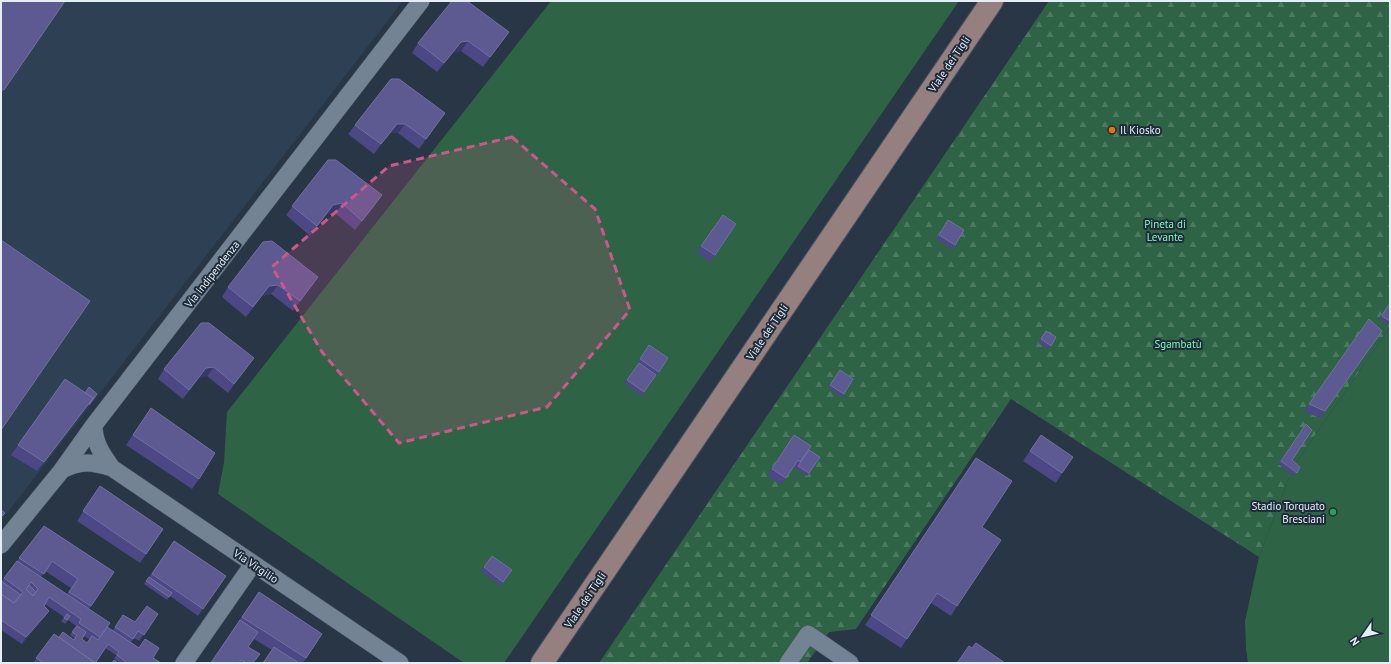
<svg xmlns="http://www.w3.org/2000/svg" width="1391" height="664" font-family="'PT Sans',sans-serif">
<defs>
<pattern id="forest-firs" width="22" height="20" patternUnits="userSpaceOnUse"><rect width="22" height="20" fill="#2e6345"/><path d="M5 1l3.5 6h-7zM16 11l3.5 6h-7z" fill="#4c7a61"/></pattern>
</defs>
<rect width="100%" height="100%" fill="#283645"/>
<path fill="#2d4054" d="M 1,1 L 403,1 L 1,521 Z"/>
<path fill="#2e6345" d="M 551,1 L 959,1 L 504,663 L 464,663 L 218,494 L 224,462 L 227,412 Z
M 1390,327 L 1390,663 L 1248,663 L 1246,649 L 1245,621 L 1259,557 L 1293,467 Z"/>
<path fill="url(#forest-firs)" d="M 1049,1 L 1390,1 L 1390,327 L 1293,467 L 1259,557 L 1011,399 L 856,629 L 829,632 L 807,663 L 599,663 Z"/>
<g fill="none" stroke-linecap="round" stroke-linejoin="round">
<g stroke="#475360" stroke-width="18">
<path id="street" d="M 94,425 C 94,443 102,454 112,468
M 62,470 C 81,460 93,462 112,468 L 400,663
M 1,545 L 62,470 L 94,425 L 421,1
M 184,663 L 253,564
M 788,663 L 808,634 L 850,663"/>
</g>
<g stroke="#475360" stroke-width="24">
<path id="secondary" d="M 542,663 L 992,1"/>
</g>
<use href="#street" stroke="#738394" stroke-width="17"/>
<use href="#secondary" stroke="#967f7f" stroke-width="22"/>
</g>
<path fill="#4c4785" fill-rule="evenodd" d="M 1,1 L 65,1 L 1,94 Z
M 509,32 L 483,67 L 461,51 L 454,52 L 437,72 L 412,53 L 418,43 Z
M 445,113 L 419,149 L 398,133 L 390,133 L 374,154 L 348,134 L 355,125 Z
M 328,160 L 375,205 L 355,230 L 335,213 L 327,214 L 310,236 L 286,215 Z
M 723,215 L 736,224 L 710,262 L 697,253 Z
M 945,224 L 955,245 L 952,249 L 936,239 Z
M 318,277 L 293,311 L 271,294 L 262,296 L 246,317 L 222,297 L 228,287 Z
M 1390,303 L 1390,320 L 1387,324 L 1381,321 L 1379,318 Z
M 201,323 L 247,367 L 228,393 L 207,376 L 199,378 L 183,399 L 158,379 L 164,369 Z
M 1046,331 L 1051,346 L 1049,349 L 1038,343 Z
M 1377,337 L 1320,418 L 1304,411 L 1316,395 Z
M 649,345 L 668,358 L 642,396 L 624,383 L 639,363 L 638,362 Z
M 840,370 L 853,379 L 842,397 L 828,388 Z
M 65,379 L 85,393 L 95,397 L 37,471 L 11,455 Z
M 151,408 L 199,479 L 192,489 L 126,445 Z
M 1306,424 L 1292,460 L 1300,467 L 1294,476 L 1278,464 Z
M 794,435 L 809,450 L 820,457 L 807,476 L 793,467 L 781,485 L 767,475 Z
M 1041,435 L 1062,473 L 1056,483 L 1023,461 Z
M 976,458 L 982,527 L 957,606 L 951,616 L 931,603 L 901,648 L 865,625 Z
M 100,486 L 163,529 L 140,563 L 77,521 Z
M 44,526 L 114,572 L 89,609 L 107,627 L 113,630 L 123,615 L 135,622 L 158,614 L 139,641 L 134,638 L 131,642 L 161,663 L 120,663 L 114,659 L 116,655 L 105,648 L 96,662 L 98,663 L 33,663 L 54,634 L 59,637 L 74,640 L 75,639 L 70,635 L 76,626 L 68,620 L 65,624 L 61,621 L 64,617 L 45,604 L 44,606 L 49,611 L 44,618 L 22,644 L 1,630 L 1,582 ZM 45,571 L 71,588 L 67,594 L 41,577 ZM 84,636 L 90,640 L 87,643 L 82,639 Z
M 174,541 L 226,576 L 198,616 L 170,596 L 167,600 L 144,584 Z
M 492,556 L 512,570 L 500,586 L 481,571 Z
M 259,592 L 322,634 L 303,663 L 263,663 L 272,650 L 254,639 L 248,647 L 253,663 L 210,663 Z"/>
<path fill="#373966" d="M 468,41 L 461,51 L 454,52 L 437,72 L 444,63 L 461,42 Z
M 397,124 L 405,124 L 398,133 L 390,133 L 374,154 L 381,144 Z
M 382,195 L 375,205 L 355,230 L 362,221 Z
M 342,203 L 335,213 L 327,214 L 310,236 L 333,205 Z
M 318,277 L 312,287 L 293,311 L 300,301 Z
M 278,285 L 271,294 L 262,296 L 246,317 L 269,286 Z
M 214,367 L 207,376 L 199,378 L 183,399 L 206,368 Z
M 93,398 L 86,408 L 37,471 L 44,462 Z
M 49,611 L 44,618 L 22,644 L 26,637 Z"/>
<path fill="#5d5991" stroke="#7270a1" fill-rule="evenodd" d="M 1,1 L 65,1 L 4,90 L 1,88 Z
M 452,1 L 467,1 L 509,32 L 490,57 L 468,41 L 461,42 L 444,63 L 418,43 Z
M 391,79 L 399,79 L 445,113 L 426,139 L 405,124 L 397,124 L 381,144 L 355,125 Z
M 328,160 L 336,160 L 382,195 L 362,221 L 342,203 L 333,205 L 317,226 L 292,206 Z
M 723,215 L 736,224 L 715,255 L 701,246 Z
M 948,220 L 964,230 L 955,245 L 939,235 Z
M 1,240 L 90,301 L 1,430 Z
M 272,241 L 318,277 L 300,301 L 278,285 L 269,286 L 253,307 L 228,287 L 263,242 Z
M 1390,303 L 1390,321 L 1383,317 L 1382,315 Z
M 1369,319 L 1382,331 L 1325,411 L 1309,404 Z
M 201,323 L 209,323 L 254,358 L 234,384 L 214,367 L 206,368 L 189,390 L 164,369 Z
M 1046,331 L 1056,337 L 1051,346 L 1041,339 Z
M 649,345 L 668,358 L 659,372 L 640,359 Z
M 639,363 L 656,375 L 644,392 L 627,380 Z
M 840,370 L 853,379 L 844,394 L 830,385 Z
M 65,379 L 93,398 L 44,462 L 18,445 Z
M 89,387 L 97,394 L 89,405 L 93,398 L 85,393 Z
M 151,408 L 215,453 L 199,479 L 133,435 Z
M 1306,424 L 1312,430 L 1292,460 L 1300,467 L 1297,473 L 1281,461 Z
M 794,435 L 811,446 L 800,462 L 798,460 L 786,478 L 772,469 Z
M 1041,435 L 1073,457 L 1062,473 L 1030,451 Z
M 809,450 L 820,457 L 809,473 L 798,466 Z
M 976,458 L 1012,481 L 982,527 L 1001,540 L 957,606 L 937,593 L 907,639 L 871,615 Z
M 100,486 L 163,529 L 146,554 L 83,511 Z
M 1,510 L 5,513 L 1,517 Z
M 44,526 L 114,572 L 91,606 L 69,592 L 78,579 L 52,561 L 44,574 L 19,558 Z
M 174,541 L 226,576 L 203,609 L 152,574 Z
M 492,556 L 512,570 L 503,582 L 484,567 Z
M 17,561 L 110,623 L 100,637 L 79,623 L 81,619 L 49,597 L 44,606 L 49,611 L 26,637 L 1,620 L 1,594 L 14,603 L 23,592 L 4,578 ZM 31,582 L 38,589 L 33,596 L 26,589 Z
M 149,577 L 172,593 L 169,597 L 146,581 Z
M 1,581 L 21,595 L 14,603 L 1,594 Z
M 29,585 L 36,592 L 33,596 L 26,589 Z
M 259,592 L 322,634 L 306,658 L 242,617 Z
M 147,606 L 158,614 L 144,635 L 138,631 L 133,639 L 115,627 L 123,615 L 135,622 Z
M 67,614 L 70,616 L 67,620 L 64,618 Z
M 240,620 L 258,632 L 248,647 L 260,654 L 253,663 L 246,663 L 241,660 L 239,663 L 211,663 Z
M 77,626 L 86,632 L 82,639 L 87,643 L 92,636 L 98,640 L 107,627 L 139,648 L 145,639 L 159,648 L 153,658 L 161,663 L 127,663 L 117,655 L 119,652 L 108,644 L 96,662 L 98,663 L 95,663 L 59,637 L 63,632 L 74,640 L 77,635 L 72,632 Z
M 54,634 L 95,663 L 44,663 L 36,658 Z
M 976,643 L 1005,663 L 957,663 L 969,646 L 972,648 Z
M 274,647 L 299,663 L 263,663 Z
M 114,660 L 118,663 L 112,663 Z"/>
<path fill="#cc588a" fill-opacity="0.2" stroke="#cc588a" stroke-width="3" stroke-dasharray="8 5" stroke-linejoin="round" d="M 512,137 L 595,209 L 630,310 L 547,407 L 399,443 L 322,352 L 272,267 L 389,166 Z"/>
<circle fill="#e8710a" stroke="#1e2c3a" stroke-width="1.5" cx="1112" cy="130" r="4"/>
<circle fill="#2e9e5b" stroke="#1e2c3a" stroke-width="1.5" cx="1333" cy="512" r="4"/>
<g text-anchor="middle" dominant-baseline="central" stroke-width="4" stroke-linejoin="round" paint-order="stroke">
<g font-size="11" fill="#e5edf7" stroke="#1e2c3a">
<text transform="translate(949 64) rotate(-56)">Viale dei Tigli</text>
<text transform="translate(212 274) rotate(-52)">Via Indipendenza</text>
<text transform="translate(767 332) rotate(-56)">Viale dei Tigli</text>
<text transform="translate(256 566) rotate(34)">Via Virgilio</text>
<text transform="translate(585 600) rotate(-56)">Viale dei Tigli</text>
</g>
<g font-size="11" fill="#e5edf7" stroke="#1e2c3a" text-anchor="start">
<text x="1120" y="130">Il Kiosko</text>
<text x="1325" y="506" text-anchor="end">Stadio Torquato<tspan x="1325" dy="13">Bresciani</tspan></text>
</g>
<g font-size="11" fill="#83f3b4" stroke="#1e2c3a">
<text x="1165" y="224">Pineta di<tspan x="1165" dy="13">Levante</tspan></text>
<text x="1178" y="344">Sgambatù</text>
</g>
</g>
<rect width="1391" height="664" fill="none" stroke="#e5edf7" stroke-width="4"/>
<g transform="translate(1363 636) rotate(236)" stroke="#1e2c3a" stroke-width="3" paint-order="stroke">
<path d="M0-3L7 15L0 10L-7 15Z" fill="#e5edf7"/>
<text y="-6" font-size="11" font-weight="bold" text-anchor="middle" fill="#e5edf7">N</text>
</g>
</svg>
